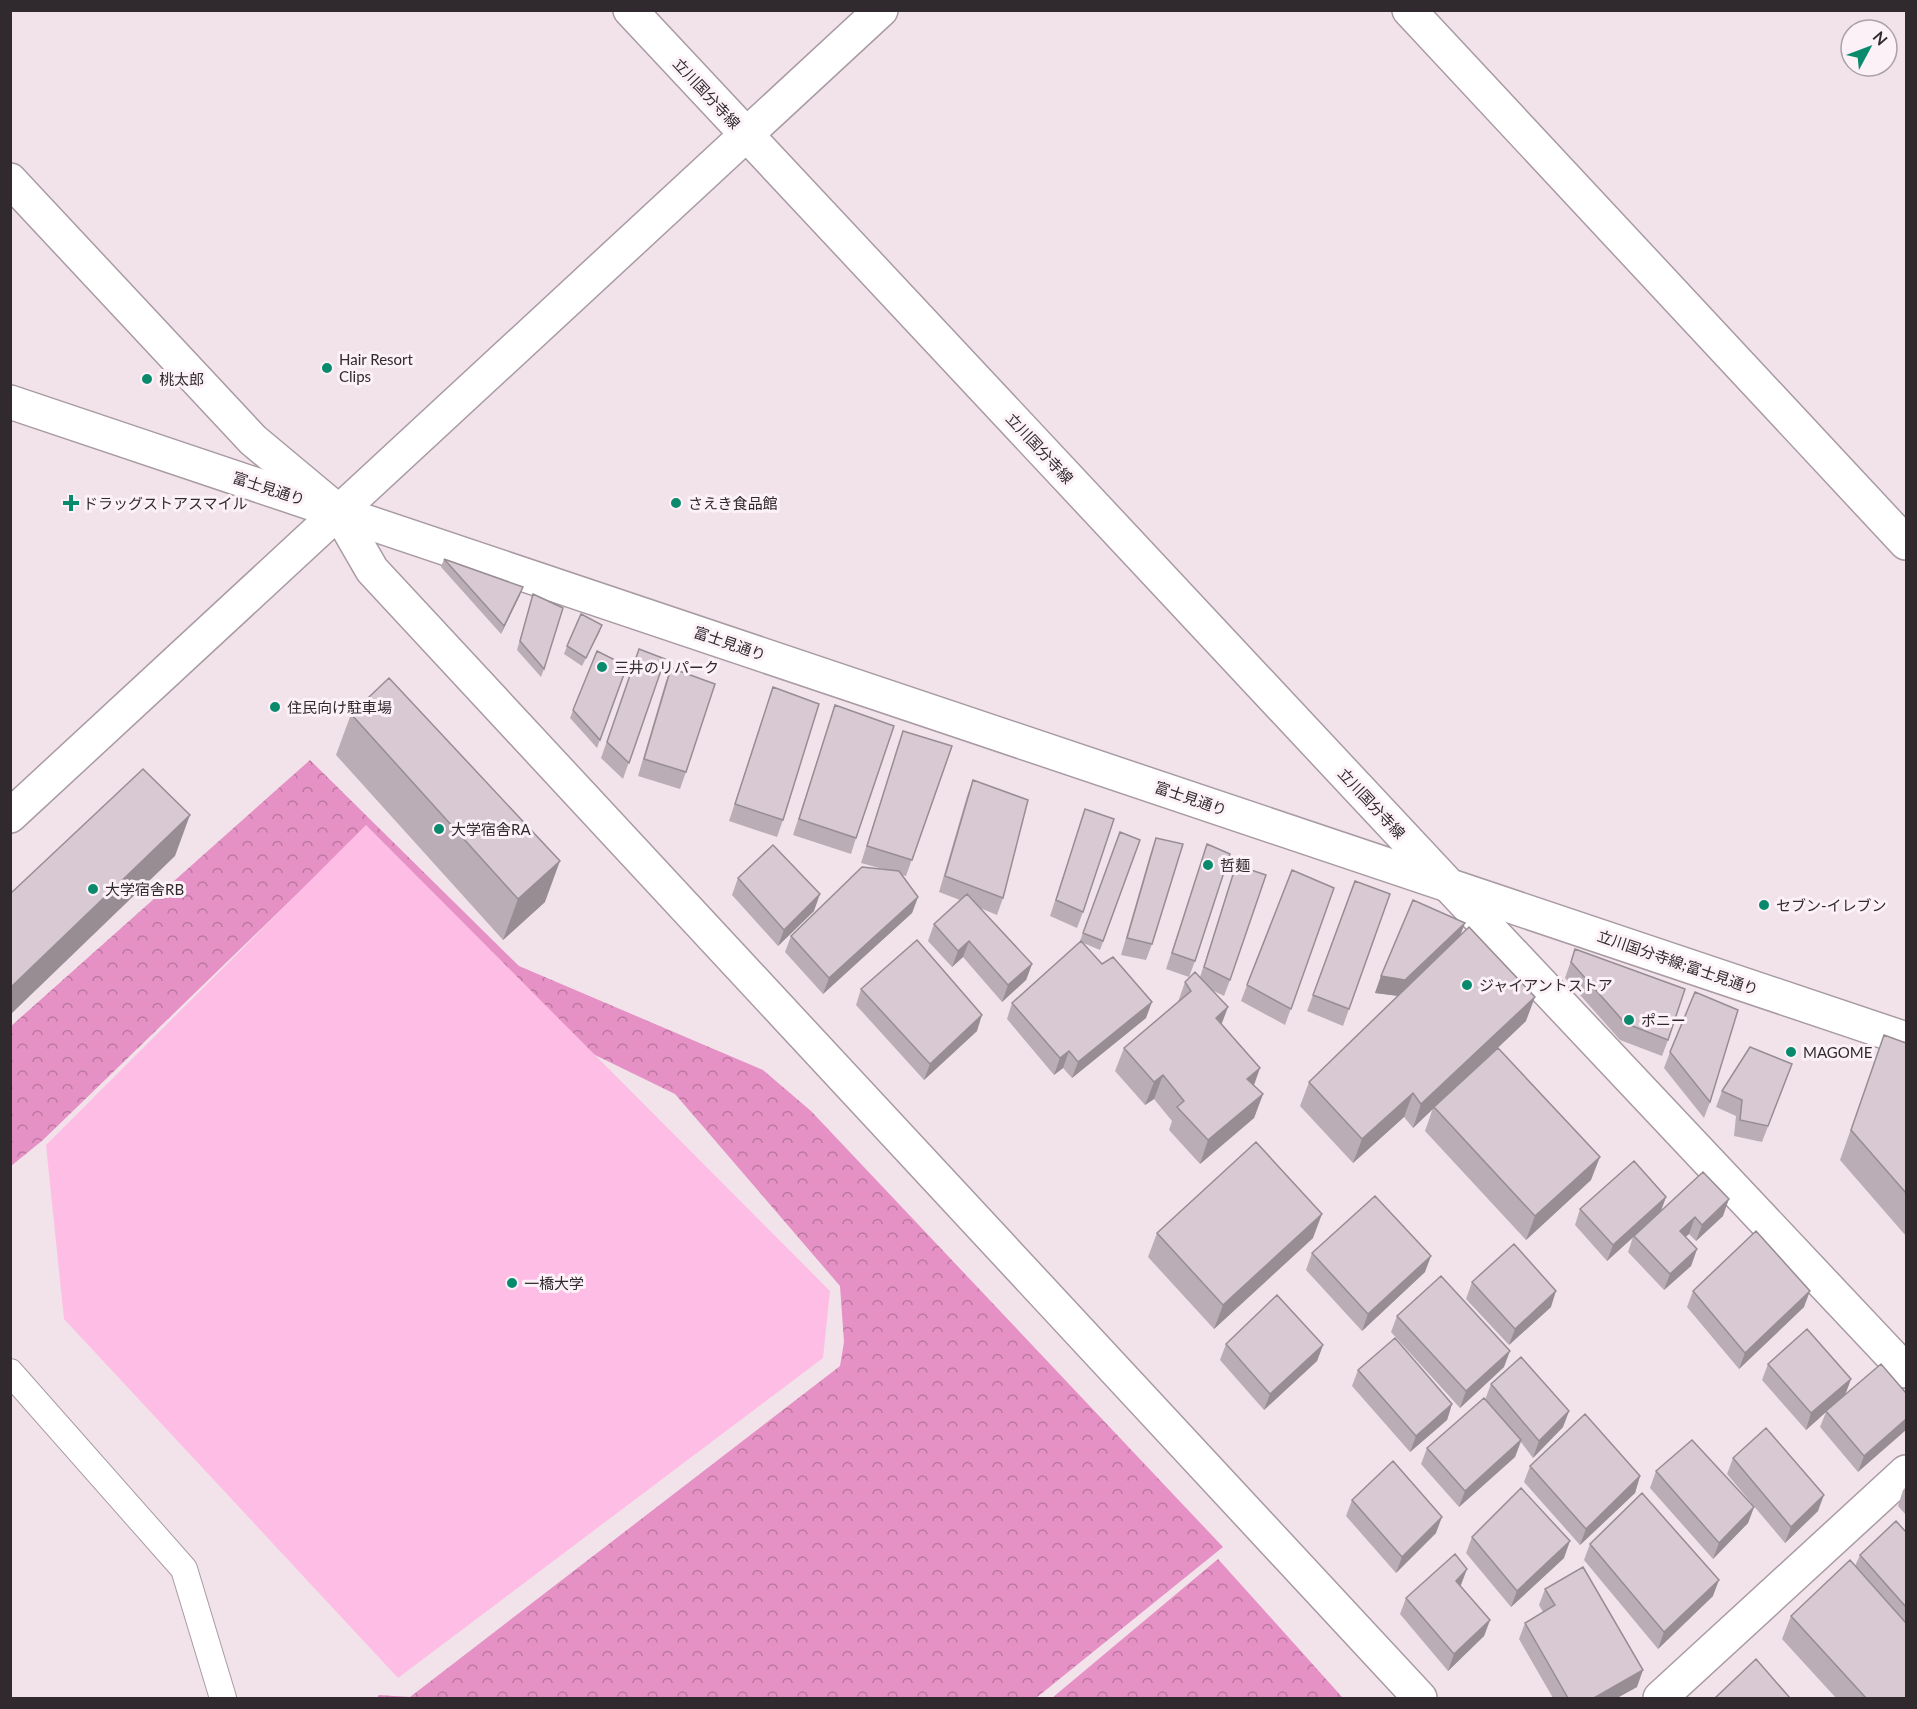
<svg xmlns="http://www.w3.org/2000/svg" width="1917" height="1709" font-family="Lato,'Noto Sans JP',sans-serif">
<defs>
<pattern id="forest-crowns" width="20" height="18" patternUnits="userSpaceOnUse" patternTransform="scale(1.5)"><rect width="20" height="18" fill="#e691c5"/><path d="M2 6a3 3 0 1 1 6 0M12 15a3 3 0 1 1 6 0" fill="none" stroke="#bb77a0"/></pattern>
</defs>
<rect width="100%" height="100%" fill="#f2e3eb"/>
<path fill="url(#forest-crowns)" d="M 310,760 L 519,966 L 763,1070 L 811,1111 L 1223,1547 L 1036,1698 L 377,1698 L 379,1695 L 410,1697 L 840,1366 L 844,1342 L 840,1286 L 675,1094 L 595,1055 L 556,1075 L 325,867 L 43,1140 L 11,1166 L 10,1027 Z
M 1218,1559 L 1343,1698 L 1052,1698 Z"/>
<path fill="#febde4" d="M 366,825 L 830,1291 L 823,1358 L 398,1678 L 64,1319 L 46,1145 Z"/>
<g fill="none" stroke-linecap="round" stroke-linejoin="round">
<g stroke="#a99ba3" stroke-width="28">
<path id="lane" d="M 10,1372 L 184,1569 L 223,1698"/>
</g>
<g stroke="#a99ba3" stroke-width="36">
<path id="street" d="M 1409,10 L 1906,543
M 10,180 L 253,440 L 338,511 L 372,570 L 1420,1698
M 10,816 L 881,10
M 1449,886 L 1906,1371
M 1660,1698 L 1906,1472"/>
</g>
<g stroke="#a99ba3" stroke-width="36">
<path id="secondary" d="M 630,10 L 1446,882
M 10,402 L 1906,1039"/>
</g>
<use href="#lane" stroke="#fff" stroke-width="26"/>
<use href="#street" stroke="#fff" stroke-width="33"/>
<use href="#secondary" stroke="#fff" stroke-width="33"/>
</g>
<path fill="#baadb5" d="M 444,559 L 520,595 L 501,634 L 441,567 Z
M 533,594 L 544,669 L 541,677 L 517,650 Z
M 602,625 L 582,666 L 564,654 L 567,646 Z
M 639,649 L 665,659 L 623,779 L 601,758 Z
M 597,651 L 627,666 L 597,748 L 570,718 Z
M 671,668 L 686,772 L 680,789 L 638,776 L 665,684 Z
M 773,687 L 783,820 L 777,837 L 729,821 Z
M 835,705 L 856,838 L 851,854 L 793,835 Z
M 351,714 L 545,902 L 503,940 L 336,755 Z
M 903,731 L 952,746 L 906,876 L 902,875 L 918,897 L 912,913 L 823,994 L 785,952 L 791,936 L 883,869 L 861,863 Z
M 973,780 L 1003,898 L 997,915 L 980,908 L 1032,964 L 1026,980 L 1002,1002 L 963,957 L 952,967 L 928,941 L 934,924 L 960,900 L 939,892 L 967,796 Z
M 1085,809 L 1083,912 L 1077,928 L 1050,916 Z
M 1120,832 L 1140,840 L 1100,950 L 1081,942 L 1146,1018 L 1072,1078 L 1063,1068 L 1054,1075 L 1007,1019 L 1012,1003 L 1081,941 L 1080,941 Z
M 1156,838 L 1152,944 L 1146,960 L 1121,955 L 1150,855 Z
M 1207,844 L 1195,961 L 1189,977 L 1166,969 Z
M 1236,865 L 1230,980 L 1224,996 L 1212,990 L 1222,1025 L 1254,1085 L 1263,1094 L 1254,1118 L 1200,1164 L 1169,1130 L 1172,1121 L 1154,1099 L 1145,1105 L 1115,1071 L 1124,1048 L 1178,1002 L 1185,982 L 1200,977 Z
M 738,878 L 814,911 L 778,946 L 732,895 Z
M 1355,881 L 1390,894 L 1343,1026 L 1307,1011 Z
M 1334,888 L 1285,1025 L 1241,1001 L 1247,985 Z
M 1460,936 L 1526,1021 L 1484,1061 L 1591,1180 L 1526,1240 L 1425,1131 L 1433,1108 L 1413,1128 L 1404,1117 L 1353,1163 L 1300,1106 L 1309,1082 L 1398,996 L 1375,993 L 1381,976 Z
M 1575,949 L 1668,1040 L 1662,1056 L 1620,1040 L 1565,978 Z
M 861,989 L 977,1031 L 924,1080 L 856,1005 Z
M 1884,1035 L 1906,1043 L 1906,1236 L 1840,1160 Z
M 1670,1052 L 1710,1102 L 1704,1118 L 1664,1068 Z
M 1792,1064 L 1762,1142 L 1734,1136 L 1736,1116 L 1716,1107 L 1722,1091 Z
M 1666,1197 L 1661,1211 L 1723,1216 L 1696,1241 L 1689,1234 L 1685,1237 L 1697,1249 L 1691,1266 L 1664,1290 L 1628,1252 L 1633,1237 L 1607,1261 L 1575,1225 L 1580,1209 Z
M 1157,1233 L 1313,1238 L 1214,1329 L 1148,1257 Z
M 1312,1253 L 1425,1272 L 1362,1331 L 1306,1270 Z
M 1472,1282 L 1551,1307 L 1509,1345 L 1466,1299 Z
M 1693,1291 L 1804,1307 L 1739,1369 L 1687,1307 Z
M 1397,1316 L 1504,1367 L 1460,1408 L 1391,1332 Z
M 1226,1344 L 1323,1345 L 1317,1361 L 1264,1410 L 1220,1360 Z
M 1768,1364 L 1851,1379 L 1845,1395 L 1906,1393 L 1858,1472 L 1820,1427 L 1826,1412 L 1806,1430 L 1762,1380 Z
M 1358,1370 L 1452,1404 L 1447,1420 L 1410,1452 L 1352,1386 Z
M 1491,1384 L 1569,1411 L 1563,1427 L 1533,1458 L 1521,1442 L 1515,1457 L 1459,1507 L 1421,1464 L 1427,1448 L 1485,1400 Z
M 1733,1458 L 1818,1511 L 1785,1543 L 1727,1474 Z
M 1530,1466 L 1640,1476 L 1635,1493 L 1580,1545 L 1524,1482 Z
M 1656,1471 L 1754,1507 L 1748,1523 L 1713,1559 L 1650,1488 Z
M 1906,1487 L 1906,1515 L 1898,1506 L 1903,1490 Z
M 1352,1500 L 1436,1533 L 1396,1573 L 1346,1516 Z
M 1906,1532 L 1906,1698 L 1836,1698 L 1782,1639 L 1791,1616 L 1855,1566 L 1860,1555 Z
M 1472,1537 L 1564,1558 L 1511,1607 L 1466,1553 Z
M 1590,1544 L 1713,1596 L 1658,1649 L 1584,1560 Z
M 1461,1585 L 1460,1586 L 1490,1620 L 1484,1636 L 1448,1671 L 1400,1614 L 1406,1598 Z
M 1545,1589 L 1637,1687 L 1617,1698 L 1553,1698 L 1519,1639 L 1525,1623 L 1543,1612 L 1539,1605 Z"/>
<path fill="#978d93" d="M 523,587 L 520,595 L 501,634 L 504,626 Z
M 602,625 L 599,633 L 582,666 L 586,658 Z
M 190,815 L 175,856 L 10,1015 L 10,988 Z
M 560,861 L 545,902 L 503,940 L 518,899 Z
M 820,894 L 814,911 L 778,946 L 784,930 Z
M 918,897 L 912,913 L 823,994 L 829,978 Z
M 1465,923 L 1459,939 L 1399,996 L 1375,993 L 1381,976 Z
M 969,941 L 963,957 L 952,967 L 958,951 Z
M 1032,964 L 1026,980 L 1002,1002 L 1008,985 Z
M 1535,997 L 1526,1021 L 1413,1128 L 1421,1104 Z
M 1152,1002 L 1146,1018 L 1072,1078 L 1078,1062 Z
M 1228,1007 L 1219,1031 L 1216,1018 Z
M 982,1015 L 977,1031 L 924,1080 L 930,1064 Z
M 1069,1051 L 1063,1068 L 1054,1075 L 1060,1058 Z
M 1260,1068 L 1252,1091 L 1247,1079 Z
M 1163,1075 L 1154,1099 L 1145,1105 L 1154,1082 Z
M 1413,1093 L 1404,1117 L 1353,1163 L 1362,1139 Z
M 1263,1094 L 1254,1118 L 1200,1164 L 1208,1140 Z
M 1600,1157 L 1591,1180 L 1526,1240 L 1535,1216 Z
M 1666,1197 L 1660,1213 L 1607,1261 L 1613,1245 Z
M 1729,1199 L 1723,1216 L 1696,1241 L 1702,1225 Z
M 1322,1214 L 1313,1238 L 1214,1329 L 1223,1305 Z
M 1695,1217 L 1689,1234 L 1674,1247 L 1680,1231 Z
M 1697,1249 L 1691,1266 L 1664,1290 L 1670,1274 Z
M 1431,1256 L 1425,1272 L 1362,1331 L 1368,1314 Z
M 1556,1291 L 1551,1307 L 1509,1345 L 1515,1329 Z
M 1810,1291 L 1804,1307 L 1739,1369 L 1745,1353 Z
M 1323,1345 L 1317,1361 L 1264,1410 L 1270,1394 Z
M 1510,1351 L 1504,1367 L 1460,1408 L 1466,1391 Z
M 1851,1379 L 1845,1395 L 1806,1430 L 1811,1413 Z
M 1452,1404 L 1447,1420 L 1410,1452 L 1416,1436 Z
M 1569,1411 L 1563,1427 L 1533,1458 L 1539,1441 Z
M 1906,1419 L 1906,1430 L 1858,1472 L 1864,1456 Z
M 1521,1440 L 1515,1457 L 1459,1507 L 1465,1491 Z
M 1640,1476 L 1635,1493 L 1580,1545 L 1586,1529 Z
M 1824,1495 L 1818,1511 L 1785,1543 L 1791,1527 Z
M 1754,1507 L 1748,1523 L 1713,1559 L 1719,1543 Z
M 1442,1517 L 1436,1533 L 1396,1573 L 1402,1557 Z
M 1570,1541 L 1564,1558 L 1511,1607 L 1517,1591 Z
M 1467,1569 L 1461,1585 L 1450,1597 L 1456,1581 Z
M 1719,1580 L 1713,1596 L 1658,1649 L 1664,1632 Z
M 1490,1620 L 1484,1636 L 1448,1671 L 1454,1654 Z
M 1643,1670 L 1637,1687 L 1617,1698 L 1594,1698 Z"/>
<path fill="#d8c9d2" stroke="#978d93" stroke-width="1.5" d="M 444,559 L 523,587 L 504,626 Z
M 533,594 L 563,608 L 544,669 L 520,641 Z
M 581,614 L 602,625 L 586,658 L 567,646 Z
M 639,649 L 665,659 L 629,763 L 607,742 Z
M 597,651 L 627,666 L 600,740 L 573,710 Z
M 671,668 L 715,684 L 686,772 L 644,759 Z
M 389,678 L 560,861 L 518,899 L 351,714 Z
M 773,687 L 819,704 L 783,820 L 735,804 Z
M 835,705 L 894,726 L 856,838 L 799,819 Z
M 903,731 L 952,746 L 912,860 L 867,846 Z
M 143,769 L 190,815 L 10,988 L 10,894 Z
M 973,780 L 1028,800 L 1003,898 L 945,876 Z
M 1085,809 L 1114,819 L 1083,912 L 1056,900 Z
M 1120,832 L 1140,840 L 1103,941 L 1083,933 Z
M 1156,838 L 1183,844 L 1152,944 L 1127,938 Z
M 1207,844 L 1230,854 L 1195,961 L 1172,953 Z
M 773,845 L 820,894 L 784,930 L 738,878 Z
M 1236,865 L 1266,875 L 1230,980 L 1204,967 Z
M 862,867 L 899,871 L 918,897 L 829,978 L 791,936 Z
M 1292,870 L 1334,888 L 1291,1009 L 1247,985 Z
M 1355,881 L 1390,894 L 1349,1009 L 1313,995 Z
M 967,894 L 1032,964 L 1008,985 L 969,941 L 958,951 L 934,924 Z
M 1413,900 L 1465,923 L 1405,980 L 1381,976 Z
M 1469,927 L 1535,997 L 1421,1104 L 1413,1093 L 1362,1139 L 1309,1082 Z
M 917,940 L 982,1015 L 930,1064 L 861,989 Z
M 1081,941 L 1102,964 L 1113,957 L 1152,1002 L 1078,1062 L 1069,1051 L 1060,1058 L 1012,1003 Z
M 1575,949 L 1685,989 L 1668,1040 L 1625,1023 L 1571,962 Z
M 1195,972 L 1228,1007 L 1216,1018 L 1260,1068 L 1247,1079 L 1263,1094 L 1208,1140 L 1177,1107 L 1184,1101 L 1163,1075 L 1154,1082 L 1124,1048 L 1191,991 L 1185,982 Z
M 1695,992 L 1738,1010 L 1710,1102 L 1670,1052 Z
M 1884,1035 L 1906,1043 L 1906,1193 L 1851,1130 Z
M 1750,1047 L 1792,1064 L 1768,1126 L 1740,1120 L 1742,1100 L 1722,1091 Z
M 1498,1048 L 1600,1157 L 1535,1216 L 1434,1107 Z
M 1256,1142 L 1322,1214 L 1223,1305 L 1157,1233 Z
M 1634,1161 L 1666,1197 L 1613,1245 L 1580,1209 Z
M 1703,1172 L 1729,1199 L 1702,1225 L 1695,1217 L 1680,1231 L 1697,1249 L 1670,1274 L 1634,1236 Z
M 1375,1196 L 1431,1256 L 1368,1314 L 1312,1253 Z
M 1756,1231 L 1810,1291 L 1745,1353 L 1693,1291 Z
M 1514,1244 L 1556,1291 L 1515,1329 L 1472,1282 Z
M 1441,1276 L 1510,1351 L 1466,1391 L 1397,1316 Z
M 1277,1295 L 1323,1345 L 1270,1394 L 1226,1344 Z
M 1807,1329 L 1851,1379 L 1811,1413 L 1768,1364 Z
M 1395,1338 L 1452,1404 L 1416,1436 L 1358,1370 Z
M 1521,1357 L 1569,1411 L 1539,1441 L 1491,1384 Z
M 1881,1364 L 1906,1393 L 1906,1419 L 1864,1456 L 1826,1411 Z
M 1484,1398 L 1521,1440 L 1465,1491 L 1427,1448 Z
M 1585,1414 L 1640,1476 L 1586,1529 L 1530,1466 Z
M 1766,1428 L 1824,1495 L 1791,1527 L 1733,1458 Z
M 1692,1440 L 1754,1507 L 1719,1543 L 1656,1471 Z
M 1393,1461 L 1442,1517 L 1402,1557 L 1352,1500 Z
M 1521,1488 L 1570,1541 L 1517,1591 L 1472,1537 Z
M 1642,1493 L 1719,1580 L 1664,1632 L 1590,1544 Z
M 1896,1521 L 1906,1532 L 1906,1607 L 1860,1555 Z
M 1455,1554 L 1467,1569 L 1456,1581 L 1490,1620 L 1454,1654 L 1406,1598 Z
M 1850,1560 L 1906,1623 L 1906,1698 L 1866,1698 L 1791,1616 Z
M 1583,1567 L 1643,1670 L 1594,1698 L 1568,1698 L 1525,1623 L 1555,1605 L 1545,1589 Z
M 1756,1659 L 1790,1698 L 1715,1698 Z"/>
<g fill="#0a8a6d" stroke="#fdf1f8" stroke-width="2">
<circle cx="327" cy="368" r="6"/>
<circle cx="147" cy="379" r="6"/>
<path d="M68 494h6v6h6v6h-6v6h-6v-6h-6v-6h6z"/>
<circle cx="676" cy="503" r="6"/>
<circle cx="602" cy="667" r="6"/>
<circle cx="275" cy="707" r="6"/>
<circle cx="439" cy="829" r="6"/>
<circle cx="1208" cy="865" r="6"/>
<circle cx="93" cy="889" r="6"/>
<circle cx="1764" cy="905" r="6"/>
<circle cx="1467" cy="985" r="6"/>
<circle cx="1629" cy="1020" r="6"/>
<circle cx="1791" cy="1052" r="6"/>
<circle cx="512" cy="1283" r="6"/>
</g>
<g text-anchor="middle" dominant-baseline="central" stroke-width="6" stroke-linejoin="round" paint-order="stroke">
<g font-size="15" fill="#302a2e" stroke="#fdf1f8">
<text transform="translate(707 93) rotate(47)">立川国分寺線</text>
<text transform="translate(1040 448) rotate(47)">立川国分寺線</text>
<text transform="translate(269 488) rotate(18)">富士見通り</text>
<text transform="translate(730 643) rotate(19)">富士見通り</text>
<text transform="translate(1191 798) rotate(19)">富士見通り</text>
<text transform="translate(1372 803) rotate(47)">立川国分寺線</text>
<text transform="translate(1678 962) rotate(19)">立川国分寺線;富士見通り</text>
</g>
<g font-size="15" fill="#302a2e" stroke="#fdf1f8" text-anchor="start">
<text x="339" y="359">Hair Resort<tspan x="339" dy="17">Clips</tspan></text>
<text x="159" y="379">桃太郎</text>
<text x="83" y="503">ドラッグストアスマイル</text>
<text x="688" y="503">さえき食品館</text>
<text x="614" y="667">三井のリパーク</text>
<text x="287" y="707">住民向け駐車場</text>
<text x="451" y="829">大学宿舎RA</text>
<text x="1220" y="865">哲麺</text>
<text x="105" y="889">大学宿舎RB</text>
<text x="1776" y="905">セブン-イレブン</text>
<text x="1479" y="985">ジャイアントストア</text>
<text x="1641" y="1020">ポニー</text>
<text x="1803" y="1052">MAGOME</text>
<text x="524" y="1283">一橋大学</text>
</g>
</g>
<rect width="1917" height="1709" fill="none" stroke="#302a2e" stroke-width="24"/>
<g transform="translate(1869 48) rotate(49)"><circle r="28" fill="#fdf1f8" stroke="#aba1a7" stroke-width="1.5"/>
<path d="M0-4.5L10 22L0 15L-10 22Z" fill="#0a8a6d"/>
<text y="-9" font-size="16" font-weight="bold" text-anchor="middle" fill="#302a2e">N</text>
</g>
</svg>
